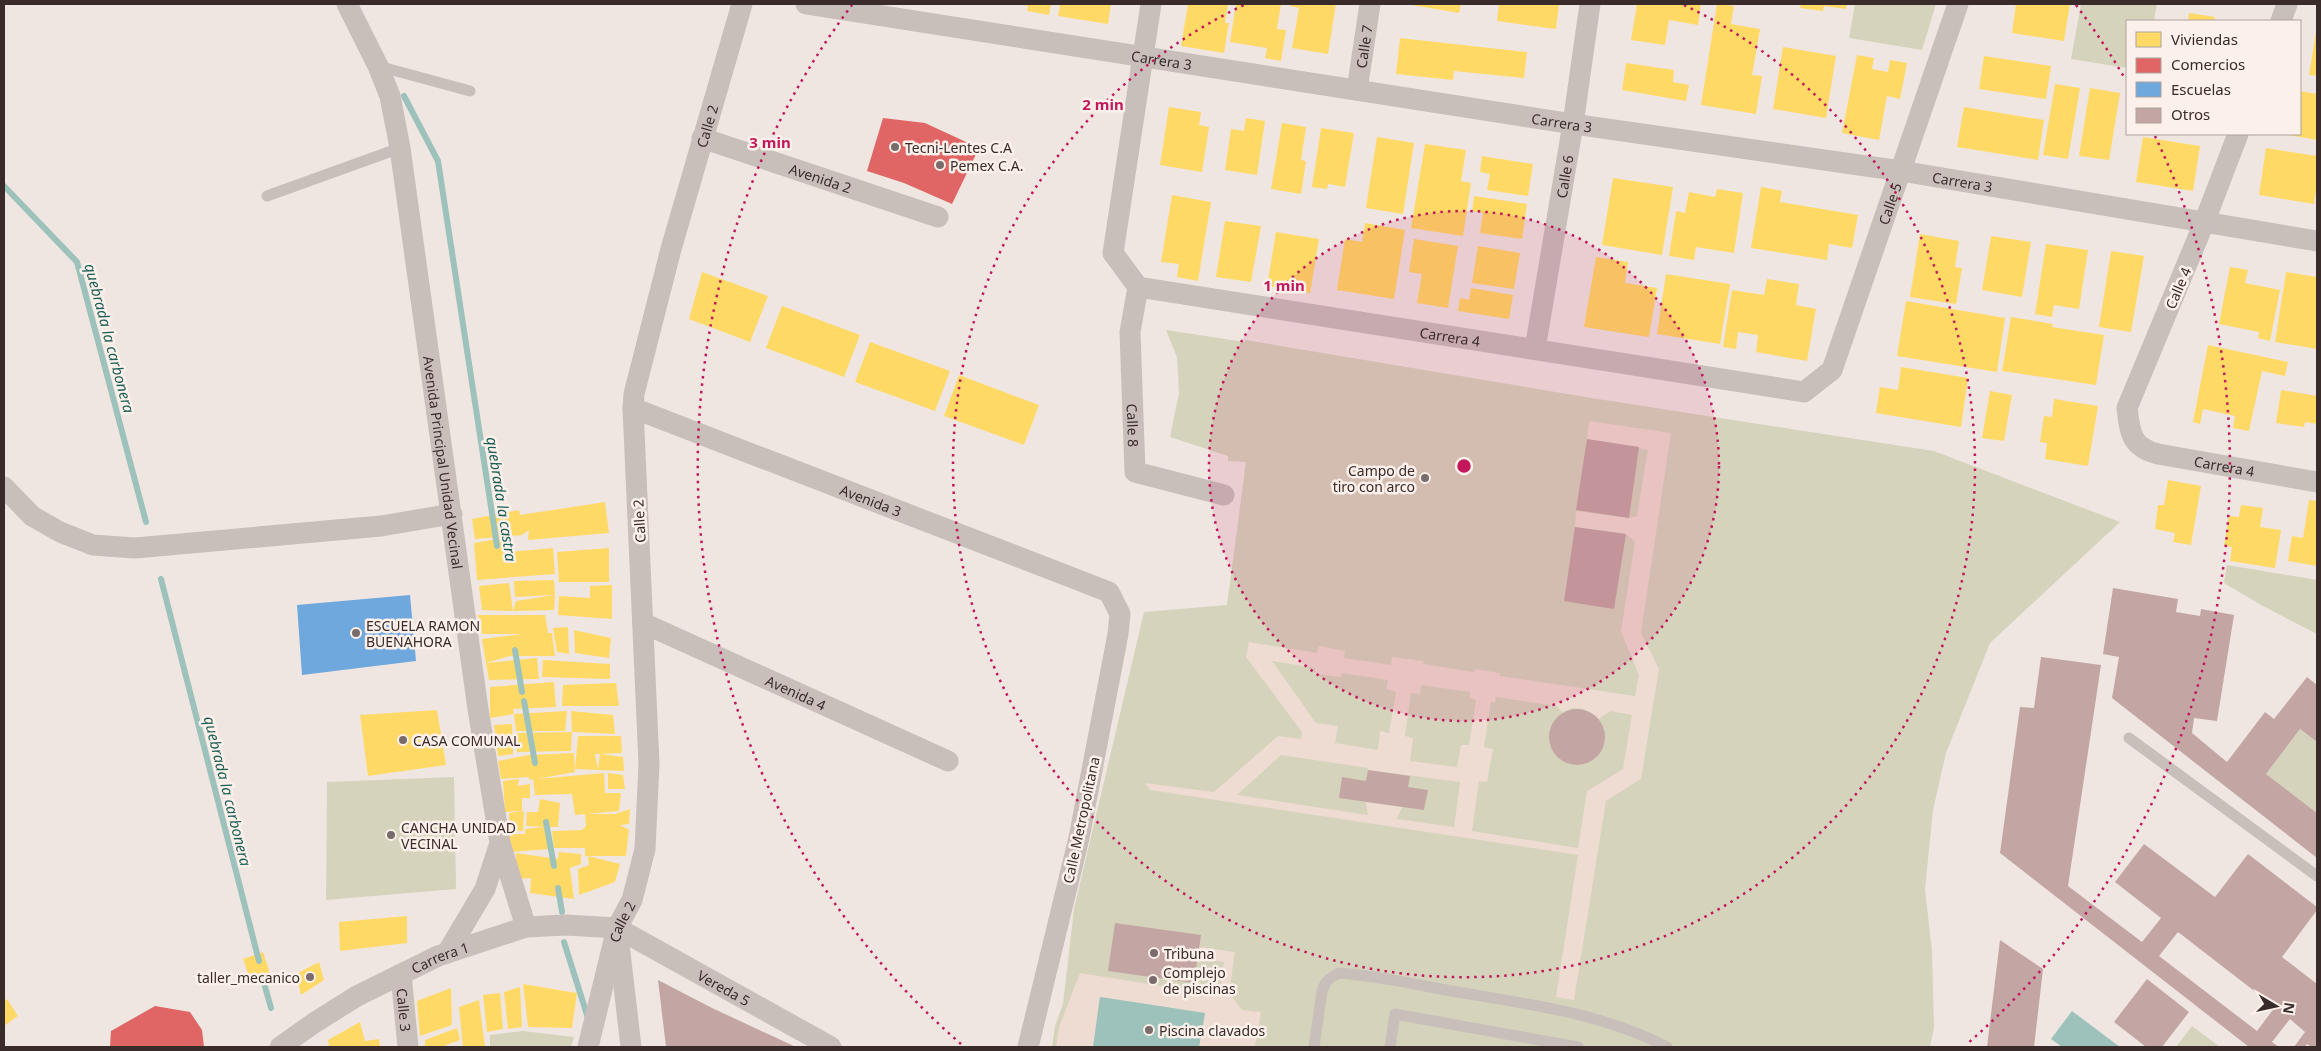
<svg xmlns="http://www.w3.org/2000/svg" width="2321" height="1051" font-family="'Noto Sans',sans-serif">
<rect width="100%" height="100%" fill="#efe6e2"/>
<path fill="#d5d3bc" d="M 1855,4 L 1936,4 L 1922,50 L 1849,38 Z
M 2081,4 L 2157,4 L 2154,21 L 2127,21 L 2127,68 L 2071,59 Z
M 1166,330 L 1245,342 L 1245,340 L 1591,398 L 1934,451 L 2120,522 L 1990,643 L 1946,753 L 1933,810 L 1925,889 L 1932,951 L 1934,1028 L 1930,1047 L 1052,1047 L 1055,1026 L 1063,1004 L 1074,909 L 1144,612 L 1227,605 L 1246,462 L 1228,461 L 1228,456 L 1170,437 L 1179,393 L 1177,357 Z
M 2227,565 L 2317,580 L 2317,634 L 2263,606 L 2224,583 Z
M 2300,729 L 2317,742 L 2317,813 L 2266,774 Z
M 454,777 L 456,889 L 326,900 L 327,782 Z
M 2192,1026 L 2220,1047 L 2176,1047 Z
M 523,1031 L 574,1037 L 571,1047 L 490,1047 L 490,1035 Z"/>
<path fill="#eedbd1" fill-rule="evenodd" d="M 1589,421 L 1671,433 L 1641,633 L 1659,669 L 1641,779 L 1606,801 L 1574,1000 L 1556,997 L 1578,855 L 1150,790 L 1145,783 L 1214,792 L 1278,736 L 1301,739 L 1302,732 L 1246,657 L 1249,642 L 1317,653 L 1319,646 L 1345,651 L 1344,658 L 1391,665 L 1392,657 L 1424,661 L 1423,664 L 1474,672 L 1475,669 L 1500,673 L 1500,676 L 1635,696 L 1639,675 L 1621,631 L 1635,542 L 1626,534 L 1575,527 L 1576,511 L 1629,518 L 1637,516 L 1648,450 L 1587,439 ZM 1272,661 L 1315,668 L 1315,674 L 1341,677 L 1342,673 L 1388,680 L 1386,689 L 1396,692 L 1389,733 L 1380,731 L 1378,750 L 1335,743 L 1338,726 L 1316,723 ZM 1421,685 L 1470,692 L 1470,698 L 1476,700 L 1469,745 L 1461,745 L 1457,767 L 1410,761 L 1413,738 L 1405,736 L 1411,693 L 1420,694 ZM 1496,697 L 1557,706 L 1562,712 L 1573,708 L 1583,709 L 1599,719 L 1610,711 L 1632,715 L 1623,769 L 1587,791 L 1578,848 L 1472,831 L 1479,781 L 1487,782 L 1493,749 L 1484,747 L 1491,702 L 1495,702 ZM 1281,755 L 1368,768 L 1368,770 L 1460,782 L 1454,827 L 1397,819 L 1402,807 L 1366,802 L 1368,815 L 1237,795 Z
M 1200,947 L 1235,952 L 1229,993 L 1242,1010 L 1261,1012 L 1255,1047 L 1199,1047 L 1205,1013 L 1100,997 L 1093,1047 L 1056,1047 L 1059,1027 L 1080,973 L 1219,995 L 1224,962 L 1198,958 Z"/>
<path fill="#9dc2bb" d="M 1100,997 L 1205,1013 L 1199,1047 L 1093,1047 Z
M 2072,1011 L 2120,1047 L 2062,1047 L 2051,1039 Z"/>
<path fill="#ffd966" d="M 1019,4 L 1051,4 L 1049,15 L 1027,11 L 1028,6 Z
M 1060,4 L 1111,4 L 1108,24 L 1058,16 Z
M 1188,4 L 1228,4 L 1225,23 L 1229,23 L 1224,53 L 1181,46 Z
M 1236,4 L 1281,4 L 1277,29 L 1286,30 L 1281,61 L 1265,58 L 1267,48 L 1230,42 Z
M 1290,4 L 1336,4 L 1328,54 L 1292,48 L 1299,8 L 1290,6 Z
M 1406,4 L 1461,4 L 1459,13 Z
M 1499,4 L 1559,4 L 1556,29 L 1497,21 Z
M 1637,4 L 1701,4 L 1698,25 L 1669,20 L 1665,45 L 1631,40 Z
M 1717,4 L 1734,6 L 1731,24 L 1760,29 L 1752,75 L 1762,76 L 1756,114 L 1701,105 Z
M 1801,4 L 1847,4 L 1846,9 L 1824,6 L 1823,11 L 1800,8 Z
M 2016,4 L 2070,4 L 2064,41 L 2012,33 Z
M 2189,13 L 2215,17 L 2214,21 L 2188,21 Z
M 2316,32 L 2317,32 L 2317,76 L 2309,75 Z
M 1400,38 L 1527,52 L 1524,78 L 1454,71 L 1453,80 L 1396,74 Z
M 1783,47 L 1836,56 L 1826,118 L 1773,109 Z
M 1857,55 L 1874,58 L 1872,69 L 1888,72 L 1890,60 L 1907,63 L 1900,99 L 1887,96 L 1879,140 L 1842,133 Z
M 1984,56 L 2051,66 L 2046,99 L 1979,89 Z
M 1626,63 L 1674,70 L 1673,82 L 1689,85 L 1686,101 L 1622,90 Z
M 2055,84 L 2080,88 L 2068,159 L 2043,155 Z
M 2090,88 L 2120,93 L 2109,160 L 2079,156 Z
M 2300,91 L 2317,94 L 2317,140 L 2289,135 L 2290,134 L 2300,134 Z
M 1169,107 L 1201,112 L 1199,125 L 1209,127 L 1202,172 L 1160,165 Z
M 1964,107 L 2044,120 L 2038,160 L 1957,147 Z
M 1246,118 L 1265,121 L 1257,175 L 1225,170 L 1231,129 L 1244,131 Z
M 1282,123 L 1306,127 L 1301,160 L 1306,161 L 1301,194 L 1271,189 Z
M 1321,128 L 1354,133 L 1345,187 L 1328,184 L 1327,189 L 1312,187 Z
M 1377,137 L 1414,143 L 1403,214 L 1366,208 Z
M 2143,137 L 2200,146 L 2193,191 L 2136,182 Z
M 1425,144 L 1466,150 L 1461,181 L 1471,183 L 1463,236 L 1411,228 Z
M 2266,148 L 2317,156 L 2317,183 L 2314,204 L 2259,195 Z
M 1482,156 L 1533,164 L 1528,196 L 1487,190 L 1490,174 L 1480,172 Z
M 1613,178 L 1673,187 L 1662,255 L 1602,245 Z
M 1761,187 L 1782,191 L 1780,202 L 1858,215 L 1852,248 L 1829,244 L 1827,260 L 1751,248 Z
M 1717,189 L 1743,193 L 1734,253 L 1696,247 L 1694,260 L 1669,256 L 1676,211 L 1685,213 L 1689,192 L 1715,197 Z
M 1172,195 L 1211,202 L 1198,281 L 1177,277 L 1179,264 L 1161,262 Z
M 1474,196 L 1527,204 L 1522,239 L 1480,233 L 1483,213 L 1472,211 Z
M 1225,221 L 1261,226 L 1251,282 L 1216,277 Z
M 1365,223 L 1405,230 L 1394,299 L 1337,290 L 1345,239 L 1362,242 Z
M 1276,232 L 1319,239 L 1310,293 L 1267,286 Z
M 1920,234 L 1959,241 L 1955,267 L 1962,268 L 1956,304 L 1910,297 Z
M 1991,236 L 2031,242 L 2022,297 L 1982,290 Z
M 1414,239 L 1458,246 L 1448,308 L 1417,303 L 1422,274 L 1409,272 Z
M 2046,244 L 2088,250 L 2079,309 L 2054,305 L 2052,317 L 2035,314 Z
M 1478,246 L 1520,253 L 1514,289 L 1472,283 Z
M 2111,251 L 2144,256 L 2131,332 L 2099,327 Z
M 1596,257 L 1628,262 L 1625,283 L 1657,288 L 1649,337 L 1584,327 Z
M 2230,267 L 2248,270 L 2245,283 L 2280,290 L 2270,341 L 2258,338 L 2259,332 L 2219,324 Z
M 702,272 L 768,296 L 750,342 L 689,319 Z
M 2286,272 L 2317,277 L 2317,349 L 2275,342 Z
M 1666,274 L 1730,284 L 1720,344 L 1657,334 Z
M 1767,279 L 1799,284 L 1796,305 L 1816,309 L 1807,361 L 1756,352 L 1758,335 L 1738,332 L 1736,349 L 1723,347 L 1732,290 L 1764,295 Z
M 1471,288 L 1513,295 L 1509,319 L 1458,311 L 1460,298 L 1469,300 Z
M 1906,301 L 2005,318 L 1997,372 L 1897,356 Z
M 782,306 L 860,335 L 844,377 L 766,348 Z
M 2011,317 L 2053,324 L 2052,327 L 2104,335 L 2096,385 L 2002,371 Z
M 870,342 L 950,371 L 935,411 L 855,382 Z
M 2208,345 L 2288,362 L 2285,376 L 2262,371 L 2249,431 L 2233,428 L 2235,416 L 2203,409 L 2200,424 L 2193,422 Z
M 1901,367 L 1968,378 L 1961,427 L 1876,413 L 1880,387 L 1898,390 Z
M 959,375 L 1039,405 L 1024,445 L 944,416 Z
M 2281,390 L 2317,396 L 2317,424 L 2305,422 L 2304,427 L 2276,423 Z
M 1990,391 L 2012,395 L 2004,441 L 1982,438 Z
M 2054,399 L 2098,406 L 2088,466 L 2045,459 L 2047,443 L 2040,442 L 2044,416 L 2052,417 Z
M 2168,480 L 2201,486 L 2191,545 L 2173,542 L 2175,533 L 2155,529 L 2158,505 L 2164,505 Z
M 2309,500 L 2317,501 L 2317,566 L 2288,561 L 2292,536 L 2303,538 Z
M 605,502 L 609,533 L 528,540 L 529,530 L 522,535 L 475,539 L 472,519 L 519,510 L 520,515 Z
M 2241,505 L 2263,508 L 2260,527 L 2281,530 L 2275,568 L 2230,561 L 2232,547 L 2224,546 L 2229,516 L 2239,517 Z
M 509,537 L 509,552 L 553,548 L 555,574 L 477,580 L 474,543 Z
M 609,548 L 609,582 L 559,582 L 557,552 Z
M 554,580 L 555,595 L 554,610 L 513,611 L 482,610 L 479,586 L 509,583 L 513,611 L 516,601 L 555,595 L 515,597 L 514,581 Z
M 612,585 L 612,619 L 558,615 L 559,596 L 590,598 L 590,586 Z
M 478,615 L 545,615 L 548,633 L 552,633 L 555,656 L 510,656 L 486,663 L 482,639 L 523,634 L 482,634 Z
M 568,627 L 569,654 L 557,652 L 553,628 Z
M 574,630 L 611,638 L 609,658 L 575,653 Z
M 537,658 L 539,679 L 489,680 L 486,663 Z
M 543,660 L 610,664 L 610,679 L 542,677 Z
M 554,682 L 556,707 L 513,709 L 514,714 L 490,718 L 490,687 Z
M 616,683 L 619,706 L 562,706 L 563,685 Z
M 437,710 L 446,765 L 368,776 L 360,715 Z
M 567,711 L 565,731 L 516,731 L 514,714 Z
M 571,711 L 613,715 L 615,734 L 572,732 Z
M 512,724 L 513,754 L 498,756 L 494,725 Z
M 572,732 L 571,751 L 517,752 L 517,733 Z
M 578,736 L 621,736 L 622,753 L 599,754 L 595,754 L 598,769 L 600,754 L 623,757 L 624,771 L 575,769 Z
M 574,753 L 575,772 L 537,779 L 604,773 L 605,793 L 621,793 L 619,811 L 586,814 L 615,814 L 630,809 L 629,824 L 620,825 L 629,830 L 626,856 L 588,856 L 620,864 L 615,882 L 579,895 L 578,869 L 589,865 L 588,856 L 585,856 L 585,848 L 554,848 L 552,831 L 582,830 L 586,826 L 585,814 L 575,815 L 572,794 L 535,795 L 533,779 L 529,780 L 529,777 L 501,779 L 498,761 L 529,755 Z
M 608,773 L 623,775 L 625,789 L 608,789 Z
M 519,779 L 518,786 L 530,784 L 530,798 L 522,798 L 522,811 L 505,812 L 503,781 Z
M 540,799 L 560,803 L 558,827 L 547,827 L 549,849 L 511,852 L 509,834 L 525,834 L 525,829 L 544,827 L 526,826 L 527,812 L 538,812 Z
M 524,811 L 523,831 L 510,831 L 509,813 Z
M 559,852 L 581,854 L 581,864 L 570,868 L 574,899 L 530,893 L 531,878 L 516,879 L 516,853 L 558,859 Z
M 407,916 L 407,943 L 340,951 L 339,922 Z
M 263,952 L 272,980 L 252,985 L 243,959 Z
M 319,962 L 324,980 L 301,995 L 296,974 Z
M 523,984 L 577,993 L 572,1028 L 528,1027 Z
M 520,987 L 522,1027 L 508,1029 L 504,992 Z
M 451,988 L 452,1025 L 420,1036 L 417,1001 Z
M 500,993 L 503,1029 L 487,1032 L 483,995 Z
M 7,999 L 18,1016 L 4,1026 L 4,1001 Z
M 479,1000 L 485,1047 L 463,1047 L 459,1007 Z
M 360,1022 L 365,1041 L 379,1039 L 380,1047 L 329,1047 L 328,1040 Z
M 457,1028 L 460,1040 L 446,1045 L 447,1047 L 425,1047 L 425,1040 Z"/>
<path fill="#e06666" d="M 883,118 L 925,123 L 979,148 L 952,204 L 904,183 L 867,171 Z
M 155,1006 L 190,1012 L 202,1030 L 204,1047 L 110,1047 L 111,1031 Z"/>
<path fill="#6fa8dc" d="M 410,595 L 416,661 L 302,675 L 297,605 Z"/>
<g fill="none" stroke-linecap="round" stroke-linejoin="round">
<path stroke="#9dc2bb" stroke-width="6" d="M 404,96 L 438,161 L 497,546
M 4,186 L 77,262 L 146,522
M 161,579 L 259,961
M 515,650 L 522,692
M 524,701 L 535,763
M 546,822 L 554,866
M 558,888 L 562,912
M 564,942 L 588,1018
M 262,976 L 271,1008"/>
</g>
<path fill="#c3a6a3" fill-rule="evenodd" d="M 1587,439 L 1639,447 L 1629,518 L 1576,510 Z
M 1575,527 L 1626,534 L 1614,609 L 1564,601 Z
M 2113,588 L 2178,599 L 2176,612 L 2200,616 L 2201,609 L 2234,615 L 2217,721 L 2194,718 L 2192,733 L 2227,762 L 2265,712 L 2274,719 L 2307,677 L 2317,685 L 2317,742 L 2300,729 L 2266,774 L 2317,813 L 2317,858 L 2112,698 L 2119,657 L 2103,654 Z
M 2041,657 L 2101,665 L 2068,886 L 2142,942 L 2161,918 L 2115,882 L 2144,844 L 2215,897 L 2248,854 L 2317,907 L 2317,910 L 2282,957 L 2317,984 L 2317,1047 L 2311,1047 L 2307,1044 L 2305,1047 L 2294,1047 L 2305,1032 L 2290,1019 L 2272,1042 L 2279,1047 L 2249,1047 L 2000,853 L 2020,707 L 2034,708 ZM 2178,932 L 2275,1007 L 2257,1031 L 2159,956 Z
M1549 737a28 28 0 1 1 56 0a28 28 0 1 1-56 0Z
M 1368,770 L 1410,776 L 1408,787 L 1428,790 L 1424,810 L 1339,798 L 1342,777 L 1366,781 Z
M 1115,923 L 1201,935 L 1194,983 L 1108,971 Z
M 2000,940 L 2043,969 L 2034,1047 L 1987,1047 Z
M 2147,979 L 2189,1012 L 2162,1047 L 2146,1047 L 2114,1022 Z
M 658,980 L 712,1008 L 796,1047 L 666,1047 Z"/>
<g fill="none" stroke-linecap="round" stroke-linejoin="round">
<path stroke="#c8bfbb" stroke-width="11" d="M 378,66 L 470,91
M 267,196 L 400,148
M 2129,738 L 2317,876
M 1314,1047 L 1322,991 C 1325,981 1330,977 1340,973 C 1379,976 1418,985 1457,992 C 1528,1004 1602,1013 1667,1047
M 1390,1047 L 1395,1014 L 1578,1047"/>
<g stroke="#c8bfbb" stroke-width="21">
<path id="s1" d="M 347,4 L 378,66 L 390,96 L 400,148 L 478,709 L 500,843 L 526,927"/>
<path id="s2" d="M 806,4 L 1573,124 L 1901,171 L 2317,241"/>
<path id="s3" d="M 1151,4 L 1113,253 L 1138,287 L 1804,392 L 1832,370 L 1958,4"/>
<path d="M 2281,21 L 2287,4"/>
<path id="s4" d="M 1357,90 L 1370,4"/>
<path id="s5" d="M 2238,134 L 2204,223 L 2127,408 C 2130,433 2131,447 2158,454 L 2317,482"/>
<path id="s6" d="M 702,138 L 938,217"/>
<path id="s7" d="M 1138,287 L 1130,332 L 1135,472 L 1224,495"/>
<path id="s8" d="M 1535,349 L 1573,124 L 1590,4"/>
<path id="s9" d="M 633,408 L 1109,592 L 1120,614 L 1118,634 L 1079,838 L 1028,1047"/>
<path d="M 4,487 L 32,516 L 60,532 L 93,545 L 135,548 L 381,526 L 452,514"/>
<path id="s10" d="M 643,623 L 948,761"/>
<path d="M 619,944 L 631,1047"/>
<path d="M 447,953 L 485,889 L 500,843"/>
<path id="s11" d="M 401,974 L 408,1047"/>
<path id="s12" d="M 280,1047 L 314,1023 L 357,996 L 438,956 L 526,927 L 566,925 L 617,928 L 831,1047"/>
<path id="s13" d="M 588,1047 L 617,928 L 632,900 L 645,849 L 649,764 L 633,408 L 634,394 L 671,249 L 742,4"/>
</g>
</g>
<circle cx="1464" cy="466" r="255" fill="#c2185b" fill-opacity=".12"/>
<g fill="none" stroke="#c2185b" stroke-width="2.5" stroke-dasharray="2.5 5">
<circle cx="1464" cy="466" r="255"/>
<path d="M1684 5A511 511 0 1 1 1244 5"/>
<path d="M961 1044A766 766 0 0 1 852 5M2076 5A766 766 0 0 1 2124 77M2155 136A766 766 0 0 1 1967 1044"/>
</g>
<g fill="#796c6a" stroke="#fbf0ea" stroke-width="2">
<circle cx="895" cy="147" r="5"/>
<circle cx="940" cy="165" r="5"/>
<circle cx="1425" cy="478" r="5"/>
<circle cx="356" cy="633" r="5"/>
<circle cx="403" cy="740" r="5"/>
<circle cx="391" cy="835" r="5"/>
<circle cx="1154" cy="953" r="5"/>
<circle cx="310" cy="977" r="5"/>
<circle cx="1153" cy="980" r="5"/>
<circle cx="1149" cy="1030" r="5"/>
</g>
<g text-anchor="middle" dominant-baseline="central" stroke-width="5" stroke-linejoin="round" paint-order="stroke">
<g font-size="14" fill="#392b29" stroke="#fbf0ea">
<text stroke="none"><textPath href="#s4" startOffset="44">Calle 7</textPath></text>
<text stroke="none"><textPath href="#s2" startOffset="360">Carrera 3</textPath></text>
<text stroke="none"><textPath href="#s2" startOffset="765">Carrera 3</textPath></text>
<text stroke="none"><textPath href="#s13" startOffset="940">Calle 2</textPath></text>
<text stroke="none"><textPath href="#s6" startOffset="125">Avenida 2</textPath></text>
<text stroke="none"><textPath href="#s8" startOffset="175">Calle 6</textPath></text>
<text stroke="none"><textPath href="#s2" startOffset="1170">Carrera 3</textPath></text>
<text stroke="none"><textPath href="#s3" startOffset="1180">Calle 5</textPath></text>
<text transform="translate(2178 288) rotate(-67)">Calle 4</text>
<text stroke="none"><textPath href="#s3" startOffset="610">Carrera 4</textPath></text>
<text stroke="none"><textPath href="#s7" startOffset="139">Calle 8</textPath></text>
<text stroke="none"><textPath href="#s1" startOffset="472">Avenida Principal Unidad Vecinal</textPath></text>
<text stroke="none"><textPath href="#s5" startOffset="424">Carrera 4</textPath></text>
<text stroke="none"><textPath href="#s9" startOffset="255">Avenida 3</textPath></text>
<text transform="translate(639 521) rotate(-93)">Calle 2</text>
<text stroke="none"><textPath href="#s10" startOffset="168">Avenida 4</textPath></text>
<text transform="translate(1081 820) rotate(-78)">Calle Metropolitana</text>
<text stroke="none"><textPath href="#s13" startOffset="130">Calle 2</textPath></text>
<text stroke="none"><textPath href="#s12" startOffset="184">Carrera 1</textPath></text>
<text stroke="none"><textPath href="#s12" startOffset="489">Vereda 5</textPath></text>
<text stroke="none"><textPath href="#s11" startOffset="36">Calle 3</textPath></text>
</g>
<g font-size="14" fill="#392b29" stroke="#fbf0ea" text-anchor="start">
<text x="905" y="147">Tecni-Lentes C.A</text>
<text x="950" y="165">Pemex C.A.</text>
<text x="1415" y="470" text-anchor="end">Campo de<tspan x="1415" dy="16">tiro con arco</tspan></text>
<text x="366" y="625">ESCUELA RAMON<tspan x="366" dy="16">BUENAHORA</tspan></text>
<text x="413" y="740">CASA COMUNAL</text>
<text x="401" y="827">CANCHA UNIDAD<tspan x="401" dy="16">VECINAL</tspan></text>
<text x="1164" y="953">Tribuna</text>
<text x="1163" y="972">Complejo<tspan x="1163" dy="16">de piscinas</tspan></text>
<text x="300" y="977" text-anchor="end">taller_mecanico</text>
<text x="1159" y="1030">Piscina clavados</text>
</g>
<g font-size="15" font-style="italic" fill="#1b5e55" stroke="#fbf0ea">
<text transform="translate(110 338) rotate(75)">quebrada la carbonera</text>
<text transform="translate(502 499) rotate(81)">quebrada la castra</text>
<text transform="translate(228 791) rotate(76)">quebrada la carbonera</text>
</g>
</g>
<circle cx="1464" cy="466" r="8" fill="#c2185b" stroke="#fbf0ea" stroke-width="2.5"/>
<g font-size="15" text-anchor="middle" font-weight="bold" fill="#c2185b" stroke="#fbf0ea" stroke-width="5" stroke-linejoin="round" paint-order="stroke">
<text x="1103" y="110">2 min</text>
<text x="770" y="148">3 min</text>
<text x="1284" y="291">1 min</text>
</g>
<rect width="2321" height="1051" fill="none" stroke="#392b29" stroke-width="10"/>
<rect x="2126" y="20" width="175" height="115" fill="#fbf0ea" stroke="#ada19d"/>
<rect x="2136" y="32" width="25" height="15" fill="#ffd966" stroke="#ada19d"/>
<text x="2171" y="45" font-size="15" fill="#392b29">Viviendas</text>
<rect x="2136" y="58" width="25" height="15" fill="#e06666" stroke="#ada19d"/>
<text x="2171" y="70" font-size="15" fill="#392b29">Comercios</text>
<rect x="2136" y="82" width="25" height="15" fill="#6fa8dc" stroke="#ada19d"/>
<text x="2171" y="95" font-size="15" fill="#392b29">Escuelas</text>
<rect x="2136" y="108" width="25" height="15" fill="#c3a6a3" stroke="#ada19d"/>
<text x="2171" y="120" font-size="15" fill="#392b29">Otros</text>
<g transform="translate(2276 1006) rotate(99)" stroke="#fbf0ea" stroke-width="4" paint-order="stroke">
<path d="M0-4L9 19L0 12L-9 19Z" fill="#392b29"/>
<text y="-8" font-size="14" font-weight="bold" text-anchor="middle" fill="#392b29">N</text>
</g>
</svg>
